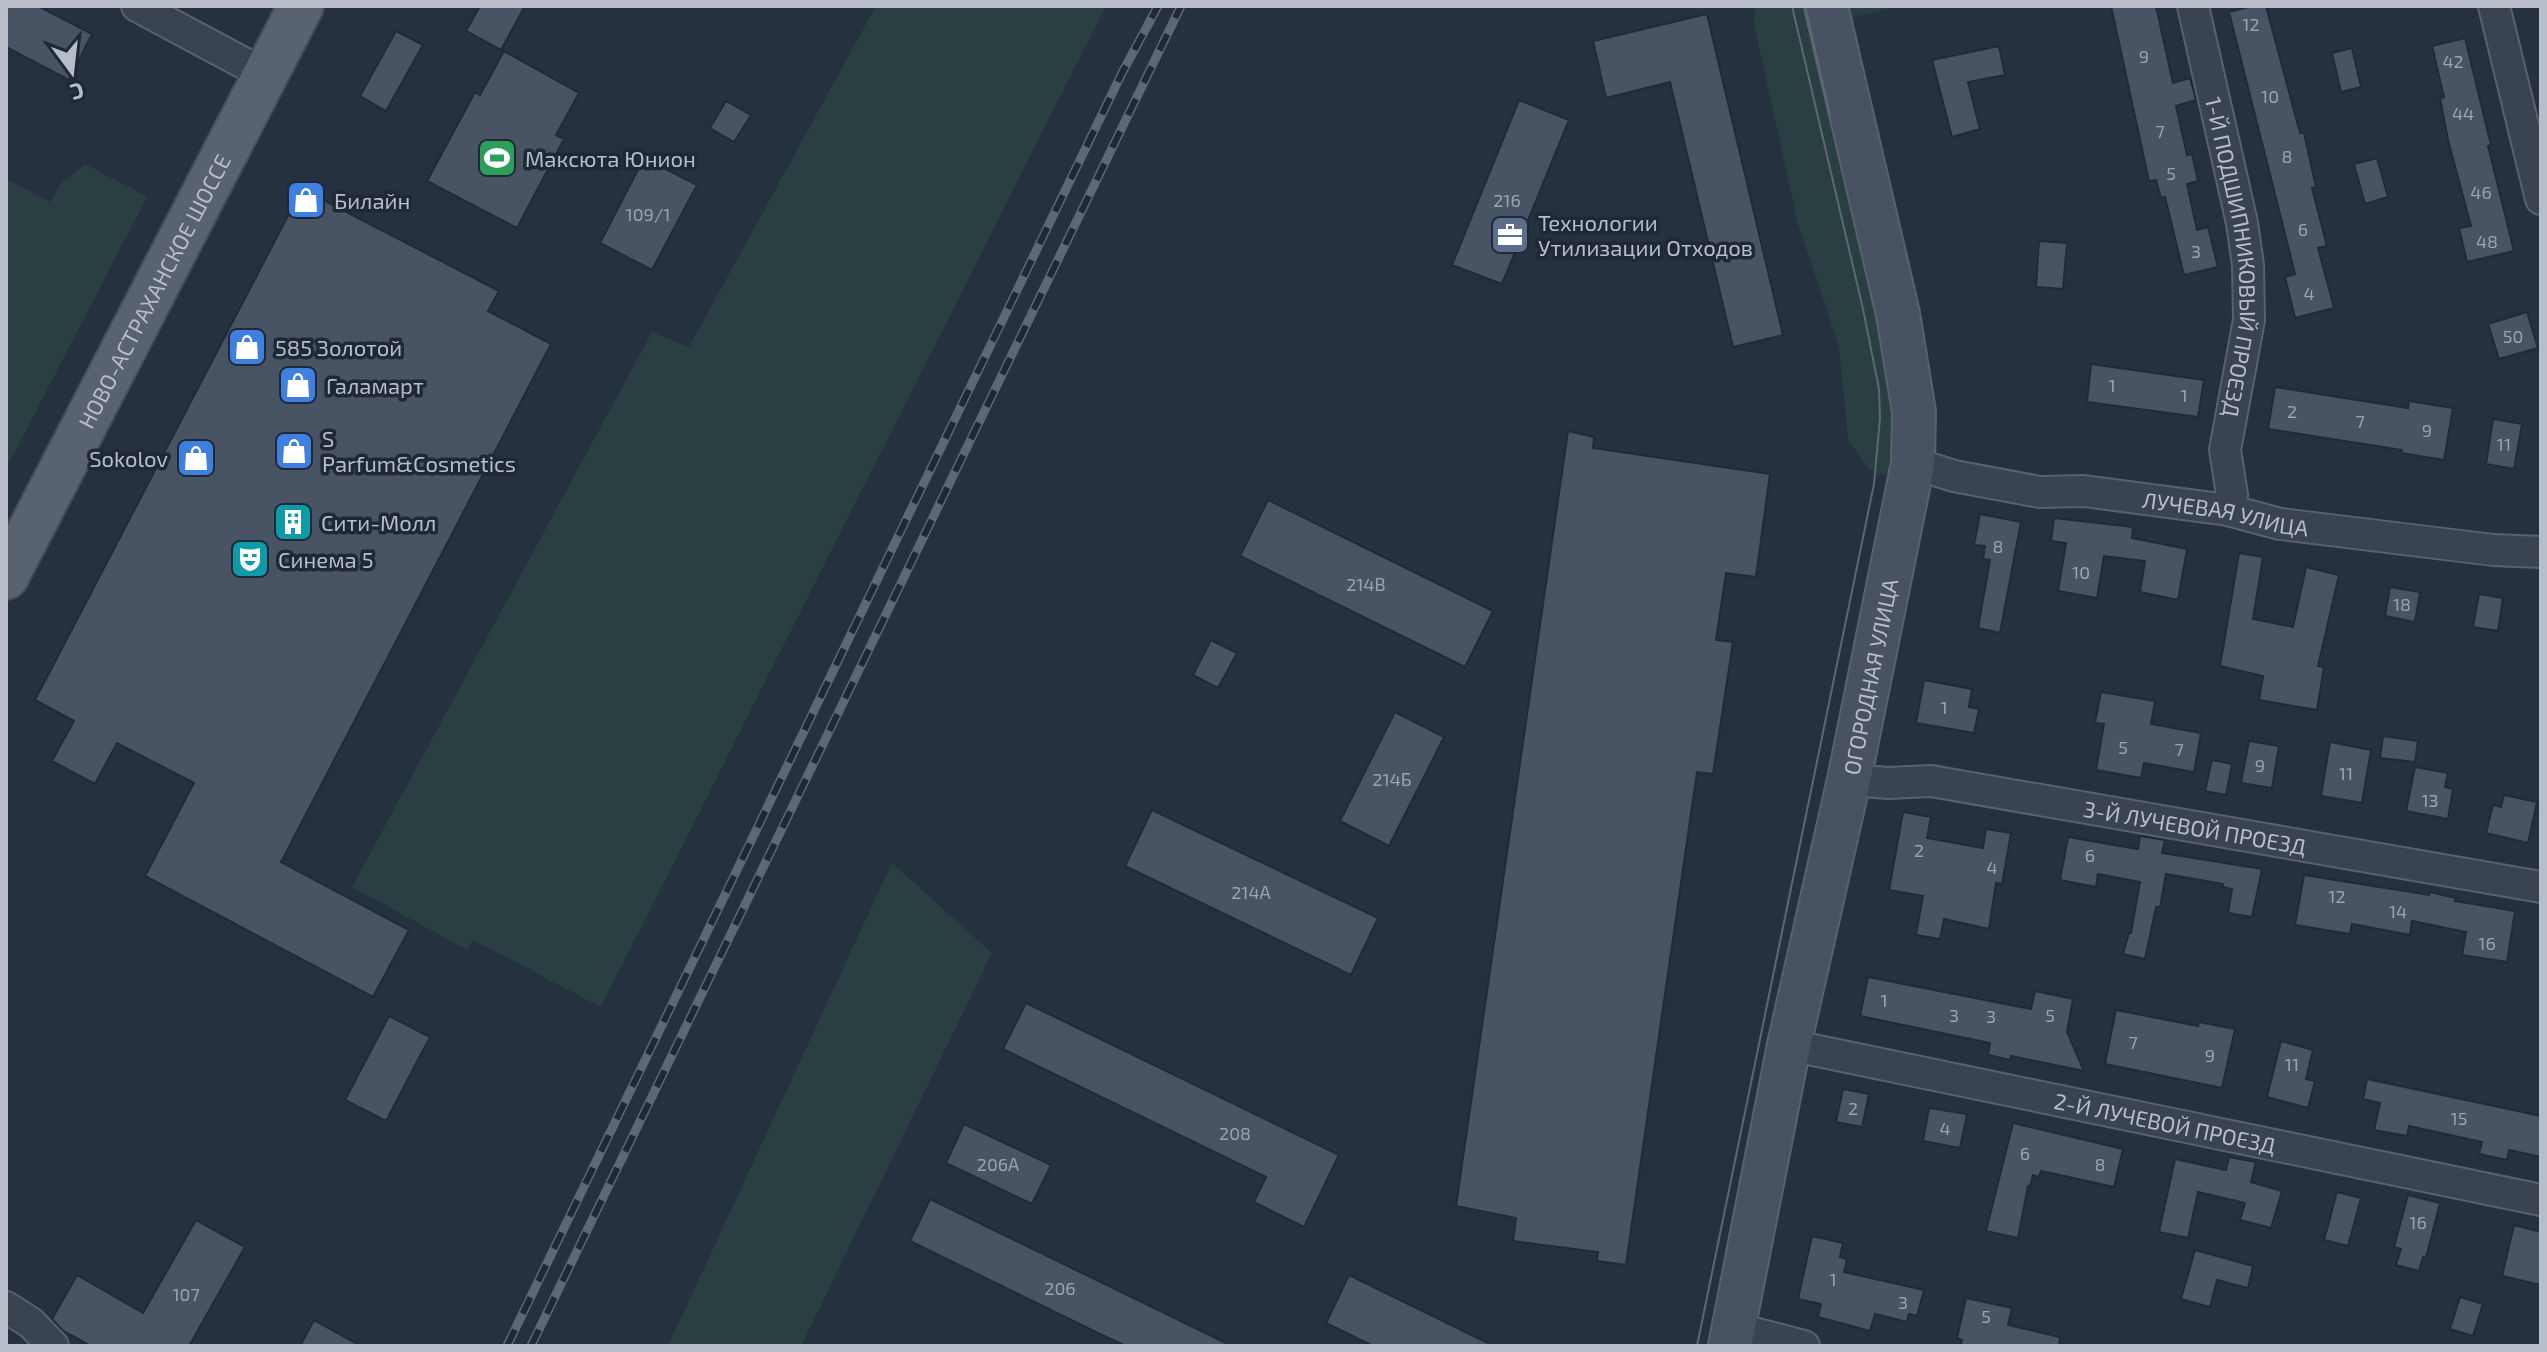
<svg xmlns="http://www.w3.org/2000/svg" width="2547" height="1352" font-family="'Exo 2',sans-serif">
<rect width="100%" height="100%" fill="#263140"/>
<path fill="#293f42" d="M 876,6 L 1106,6 L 601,1007 L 473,940 L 467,950 L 352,887 L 652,332 L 689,347 Z
M 1756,6 L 1811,6 L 1900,412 L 1896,462 L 1889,474 L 1879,474 L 1868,468 L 1848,440 L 1839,346 L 1798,224 L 1754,24 Z
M 1847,6 L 1897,6 L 1850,18 Z
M 85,164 L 147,197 L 6,469 L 6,179 L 50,202 L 62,182 Z
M 892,863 L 992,953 L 801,1346 L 668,1346 Z"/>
<path fill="#485364" stroke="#212a37" stroke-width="2" d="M 6,6 L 38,6 L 92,34 L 69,80 L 6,47 Z
M 480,6 L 525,6 L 501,50 L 466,31 Z
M 2111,6 L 2156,6 L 2173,83 L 2190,78 L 2196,100 L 2176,106 L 2187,155 L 2192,154 L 2198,181 L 2187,184 L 2197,230 L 2208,227 L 2218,267 L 2184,275 L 2165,197 L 2161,198 L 2156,180 L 2149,181 Z
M 2252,6 L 2266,6 L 2300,133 L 2304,133 L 2316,187 L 2312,188 L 2327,246 L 2318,248 L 2334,308 L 2295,318 L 2285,277 L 2295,274 L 2229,12 Z
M 1707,14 L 1783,335 L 1733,347 L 1670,82 L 1606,98 L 1593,41 Z
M 396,31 L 423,45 L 386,111 L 360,96 Z
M 2465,38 L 2491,145 L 2488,146 L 2514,251 L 2467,262 L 2459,228 L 2471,226 L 2448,140 L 2440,98 L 2444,97 L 2432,46 Z
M 1999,46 L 2005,75 L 1968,82 L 1980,129 L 1952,137 L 1932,60 Z
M 2352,48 L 2361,87 L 2341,92 L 2332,53 Z
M 504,51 L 579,93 L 556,135 L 564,139 L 517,228 L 427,181 L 475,92 L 480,95 Z
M 1519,100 L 1569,120 L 1502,284 L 1452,265 Z
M 726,101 L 751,115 L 734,142 L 710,128 Z
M 644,158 L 697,185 L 652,270 L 600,243 Z
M 2377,158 L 2388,197 L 2365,204 L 2354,164 Z
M 302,189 L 499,291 L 488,311 L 551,344 L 281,862 L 409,930 L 373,997 L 145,876 L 194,783 L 117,743 L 95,784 L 52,761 L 74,721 L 35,700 Z
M 2039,241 L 2067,243 L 2063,289 L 2036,287 Z
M 2527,312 L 2538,348 L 2499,359 L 2488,324 Z
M 2091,364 L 2204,380 L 2198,417 L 2087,402 Z
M 2275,387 L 2408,408 L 2409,401 L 2453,408 L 2444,460 L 2401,453 L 2402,450 L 2268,429 Z
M 2493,419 L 2522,424 L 2514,469 L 2486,464 Z
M 1568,431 L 1594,437 L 1593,448 L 1770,474 L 1756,577 L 1726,573 L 1716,640 L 1733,642 L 1713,774 L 1697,772 L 1626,1265 L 1597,1261 L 1598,1252 L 1513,1241 L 1516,1218 L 1456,1206 Z
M 1268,500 L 1493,611 L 1465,667 L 1240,556 Z
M 1980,514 L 2021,522 L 2000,633 L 1978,628 L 1990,560 L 1983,559 L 1985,546 L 1974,545 Z
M 2054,518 L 2133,527 L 2132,538 L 2187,549 L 2178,600 L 2140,592 L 2145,561 L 2104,556 L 2097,598 L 2058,591 L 2066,543 L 2051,541 Z
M 2239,553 L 2263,557 L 2253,619 L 2293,627 L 2306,567 L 2339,575 L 2318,666 L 2324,667 L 2317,710 L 2259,700 L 2263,676 L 2220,666 Z
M 2390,587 L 2420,592 L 2415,622 L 2385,616 Z
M 2479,594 L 2503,598 L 2498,631 L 2473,627 Z
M 1211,640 L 1237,653 L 1218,688 L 1193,675 Z
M 1924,680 L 1972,689 L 1969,707 L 1979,709 L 1974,733 L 1916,723 Z
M 2101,692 L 2155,701 L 2151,724 L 2201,733 L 2194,772 L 2144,763 L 2141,778 L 2096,770 L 2104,724 L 2095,723 Z
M 1395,712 L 1444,737 L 1389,846 L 1340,821 Z
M 2383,736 L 2418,741 L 2415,762 L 2380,758 Z
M 2249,741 L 2279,746 L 2272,788 L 2241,783 Z
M 2330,742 L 2371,750 L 2362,803 L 2321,796 Z
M 2212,760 L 2232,764 L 2226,795 L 2205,791 Z
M 2415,767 L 2448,773 L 2445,787 L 2453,789 L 2448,819 L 2406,811 Z
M 2504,795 L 2537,802 L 2528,843 L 2486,833 L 2493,805 L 2501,807 Z
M 1152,810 L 1378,918 L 1351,975 L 1125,866 Z
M 1903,812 L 1931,817 L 1927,838 L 1983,848 L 1986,829 L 2011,833 L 2002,884 L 1996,883 L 1989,929 L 1944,919 L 1940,939 L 1916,935 L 1923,896 L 1889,890 Z
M 2140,836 L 2165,840 L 2162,853 L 2262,869 L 2252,917 L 2228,913 L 2232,889 L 2222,887 L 2223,884 L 2166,874 L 2160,907 L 2156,907 L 2145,959 L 2123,954 L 2129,933 L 2131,933 L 2140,882 L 2098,874 L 2096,887 L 2060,880 L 2068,837 L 2138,849 Z
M 2304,875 L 2429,895 L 2430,892 L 2456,898 L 2455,901 L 2515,911 L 2507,962 L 2462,955 L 2466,932 L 2412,921 L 2410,935 L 2352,924 L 2350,934 L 2295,925 Z
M 1868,977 L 2031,1009 L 2035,991 L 2073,999 L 2067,1032 L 2084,1071 L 2011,1056 L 2010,1060 L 1988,1055 L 1990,1043 L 1860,1016 Z
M 1026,1003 L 1339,1155 L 1304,1227 L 1254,1202 L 1266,1177 L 1003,1049 Z
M 2116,1010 L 2198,1026 L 2199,1022 L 2235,1029 L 2222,1088 L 2105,1064 Z
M 389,1016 L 430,1037 L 386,1121 L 345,1100 Z
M 2281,1041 L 2313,1050 L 2306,1079 L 2315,1081 L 2308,1108 L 2267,1097 Z
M 2367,1079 L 2541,1116 L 2541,1157 L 2509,1150 L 2507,1160 L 2479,1154 L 2482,1142 L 2409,1126 L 2407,1136 L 2374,1130 L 2380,1103 L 2363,1099 Z
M 1843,1089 L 1869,1094 L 1862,1127 L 1836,1122 Z
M 1929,1108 L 1967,1114 L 1960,1148 L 1923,1141 Z
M 2013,1123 L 2123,1149 L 2114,1187 L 2041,1171 L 2039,1177 L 2033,1175 L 2030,1187 L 2028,1186 L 2018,1238 L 1986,1231 Z
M 964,1124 L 1051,1165 L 1032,1204 L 946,1163 Z
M 2229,1157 L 2256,1162 L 2251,1182 L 2282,1191 L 2271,1228 L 2240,1220 L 2245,1203 L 2198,1192 L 2188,1238 L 2159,1232 L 2175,1159 L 2226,1170 Z
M 2337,1192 L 2361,1198 L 2348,1246 L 2324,1240 Z
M 2408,1195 L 2440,1203 L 2426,1258 L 2423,1257 L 2419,1271 L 2396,1265 L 2401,1249 L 2394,1247 Z
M 930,1199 L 1232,1346 L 1126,1346 L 1104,1336 L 910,1241 Z
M 196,1220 L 245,1247 L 189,1346 L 91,1346 L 63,1331 L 52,1319 L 77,1275 L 143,1313 Z
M 2514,1225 L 2541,1232 L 2541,1285 L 2502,1276 Z
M 1812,1236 L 1843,1243 L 1840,1257 L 1847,1259 L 1844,1272 L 1924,1290 L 1917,1316 L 1909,1314 L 1907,1322 L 1875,1314 L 1870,1331 L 1818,1317 L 1821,1304 L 1798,1299 Z
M 2195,1250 L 2253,1266 L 2248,1288 L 2217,1280 L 2210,1307 L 2181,1299 Z
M 1349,1275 L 1494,1346 L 1373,1346 L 1326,1323 Z
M 2460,1297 L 2483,1304 L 2473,1336 L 2450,1329 Z
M 1966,1298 L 2012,1308 L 2008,1325 L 2060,1337 L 2059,1346 L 1960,1346 L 1962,1340 L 1957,1338 Z
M 314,1320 L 361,1346 L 300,1346 Z"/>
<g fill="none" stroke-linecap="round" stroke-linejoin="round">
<g stroke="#58616d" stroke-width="34">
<g id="street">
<path d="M 137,6 L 266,75"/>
<path id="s1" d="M 2193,6 L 2242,223 L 2248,265 L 2249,320 L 2225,450 L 2232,495 L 2228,510"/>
<path d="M 2494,6 L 2541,199"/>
<path id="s2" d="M 1913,463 L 1954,476 L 2040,492 L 2084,491 L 2228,510 L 2280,524 L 2493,550 L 2541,552"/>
<path id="s3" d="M 1849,780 L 1888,783 L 1931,781 L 2541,887"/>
<path id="s4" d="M 1789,1045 L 2541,1200"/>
<path d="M 6,1307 L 31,1323 L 53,1346"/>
<path d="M 1734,1328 L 1804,1346"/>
</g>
</g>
<g stroke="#58616d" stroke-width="46">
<g id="secondary">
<path id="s5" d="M 1730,1346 L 1789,1045 L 1849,780 L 1913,463 L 1914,412 L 1898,314 L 1826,6"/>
</g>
</g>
<g stroke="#444c59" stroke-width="48">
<g id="primary">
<path id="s6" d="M 6,577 L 301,6"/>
</g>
</g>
<use href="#street" stroke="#3a4350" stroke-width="30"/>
<use href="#secondary" stroke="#495262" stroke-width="42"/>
<use href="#primary" stroke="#59626f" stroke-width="44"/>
<path stroke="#5d6776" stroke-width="2" d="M 1805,6 L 1830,115
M 1697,1346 L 1874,484 L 1880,418 L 1879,389 L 1863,309 L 1792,6"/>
<g stroke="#5d6776" stroke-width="9">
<path id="rail" d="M 507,1346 L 1122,73 L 1158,6
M 531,1346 L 1181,6"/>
</g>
<use href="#rail" stroke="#1f2835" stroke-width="6" stroke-dasharray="18" stroke-linecap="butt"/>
</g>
<defs>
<g id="stadium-square" transform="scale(2)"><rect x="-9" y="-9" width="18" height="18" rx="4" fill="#2e9e5b" stroke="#1f2835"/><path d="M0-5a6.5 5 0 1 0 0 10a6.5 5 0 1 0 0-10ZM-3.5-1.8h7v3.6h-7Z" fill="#fff"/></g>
<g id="shop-square" transform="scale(2)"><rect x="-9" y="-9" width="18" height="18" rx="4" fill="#3f7fe0" stroke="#1f2835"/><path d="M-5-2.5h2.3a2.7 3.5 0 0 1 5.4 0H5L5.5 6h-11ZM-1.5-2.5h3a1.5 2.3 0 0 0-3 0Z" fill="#fff"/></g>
<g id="office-square" transform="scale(2)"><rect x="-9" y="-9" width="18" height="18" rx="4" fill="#5c6f8a" stroke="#1f2835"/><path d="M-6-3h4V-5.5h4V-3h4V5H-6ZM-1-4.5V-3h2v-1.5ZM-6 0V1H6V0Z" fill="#fff"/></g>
<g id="building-square" transform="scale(2)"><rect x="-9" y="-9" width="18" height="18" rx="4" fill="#0f9aa8" stroke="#1f2835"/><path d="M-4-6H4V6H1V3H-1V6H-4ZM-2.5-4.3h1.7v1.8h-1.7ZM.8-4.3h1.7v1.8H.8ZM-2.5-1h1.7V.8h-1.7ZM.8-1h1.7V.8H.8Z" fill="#fff"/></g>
<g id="theatre-square" transform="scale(2)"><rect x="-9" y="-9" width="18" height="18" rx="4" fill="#0f9aa8" stroke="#1f2835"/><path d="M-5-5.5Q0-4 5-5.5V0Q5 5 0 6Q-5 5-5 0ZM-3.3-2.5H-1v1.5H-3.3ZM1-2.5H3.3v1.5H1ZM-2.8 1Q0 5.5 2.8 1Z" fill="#fff"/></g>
</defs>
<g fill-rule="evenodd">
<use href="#stadium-square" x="497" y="158"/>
<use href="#shop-square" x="306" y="200"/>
<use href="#office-square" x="1510" y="235"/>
<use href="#shop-square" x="247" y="347"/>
<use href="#shop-square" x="298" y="385"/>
<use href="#shop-square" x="294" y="451"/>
<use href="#shop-square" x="196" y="458"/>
<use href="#building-square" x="293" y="522"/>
<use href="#theatre-square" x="250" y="559"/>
</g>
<g text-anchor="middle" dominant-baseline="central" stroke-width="7" stroke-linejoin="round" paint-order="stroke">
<g font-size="18" fill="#9ba3b0">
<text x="2251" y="24">12</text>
<text x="2144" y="56">9</text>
<text x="2453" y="61">42</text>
<text x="2270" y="96">10</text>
<text x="2463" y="113">44</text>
<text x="2160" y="131">7</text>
<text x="2287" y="156">8</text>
<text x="2171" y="173">5</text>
<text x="2481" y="192">46</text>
<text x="1507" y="200">216</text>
<text x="648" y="214">109/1</text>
<text x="2303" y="229">6</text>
<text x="2487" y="241">48</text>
<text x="2196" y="251">3</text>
<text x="2309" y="293">4</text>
<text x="2513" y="336">50</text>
<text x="2112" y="385">1</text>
<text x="2184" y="395">1</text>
<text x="2292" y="411">2</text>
<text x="2360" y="421">7</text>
<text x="2427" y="430">9</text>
<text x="2504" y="444">11</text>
<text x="1998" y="546">8</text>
<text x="2081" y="572">10</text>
<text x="1366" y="584">214В</text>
<text x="2402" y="604">18</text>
<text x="1944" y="707">1</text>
<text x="2123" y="747">5</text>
<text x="2179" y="749">7</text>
<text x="2260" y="765">9</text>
<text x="2346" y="773">11</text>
<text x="1392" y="779">214Б</text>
<text x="2430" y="800">13</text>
<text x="1919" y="850">2</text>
<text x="2090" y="855">6</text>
<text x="1992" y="867">4</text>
<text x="1251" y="892">214А</text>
<text x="2337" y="896">12</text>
<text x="2398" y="911">14</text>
<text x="2487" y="943">16</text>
<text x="1884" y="1000">1</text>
<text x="1954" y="1015">3</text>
<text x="2050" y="1015">5</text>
<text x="1991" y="1016">3</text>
<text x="2133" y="1042">7</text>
<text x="2210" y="1055">9</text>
<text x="2292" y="1064">11</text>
<text x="1853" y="1108">2</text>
<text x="2459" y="1118">15</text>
<text x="1945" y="1128">4</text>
<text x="1235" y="1133">208</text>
<text x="2025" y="1153">6</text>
<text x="998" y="1164">206А</text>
<text x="2100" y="1164">8</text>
<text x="2418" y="1222">16</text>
<text x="1833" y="1279">1</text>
<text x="1060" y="1288">206</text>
<text x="186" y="1294">107</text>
<text x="1903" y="1302">3</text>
<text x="1986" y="1316">5</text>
</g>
<g font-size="22" fill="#b7beca" stroke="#1f2835" text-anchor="start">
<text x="525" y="158">Максюта Юнион</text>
<text x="334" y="200">Билайн</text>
<text x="1538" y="222">Технологии<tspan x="1538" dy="25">Утилизации Отходов</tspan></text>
<text x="275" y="347">585 Золотой</text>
<text x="326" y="385">Галамарт</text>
<text x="322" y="438">S<tspan x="322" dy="25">Parfum&amp;Cosmetics</tspan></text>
<text x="168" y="458" text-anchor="end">Sokolov</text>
<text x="321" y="522">Сити-Молл</text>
<text x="278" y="559">Синема 5</text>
</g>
<g font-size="22" fill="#b7beca" stroke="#1f2835">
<text stroke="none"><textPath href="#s1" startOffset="256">1-Й ПОДШИПНИКОВЫЙ ПРОЕЗД</textPath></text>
<text stroke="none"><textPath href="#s6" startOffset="322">НОВО-АСТРАХАНСКОЕ ШОССЕ</textPath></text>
<text stroke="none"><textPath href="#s2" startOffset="318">ЛУЧЕВАЯ УЛИЦА</textPath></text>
<text stroke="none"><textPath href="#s5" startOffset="684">ОГОРОДНАЯ УЛИЦА</textPath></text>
<text stroke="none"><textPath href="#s3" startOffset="350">3-Й ЛУЧЕВОЙ ПРОЕЗД</textPath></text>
<text stroke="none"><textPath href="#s4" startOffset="384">2-Й ЛУЧЕВОЙ ПРОЕЗД</textPath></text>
</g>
</g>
<rect width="2547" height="1352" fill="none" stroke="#b7beca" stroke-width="16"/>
<g transform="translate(72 72) rotate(165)" stroke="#1f2835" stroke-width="6" paint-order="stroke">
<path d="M0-6L14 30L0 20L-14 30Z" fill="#b7beca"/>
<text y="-12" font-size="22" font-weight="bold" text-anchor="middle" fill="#b7beca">С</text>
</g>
</svg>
